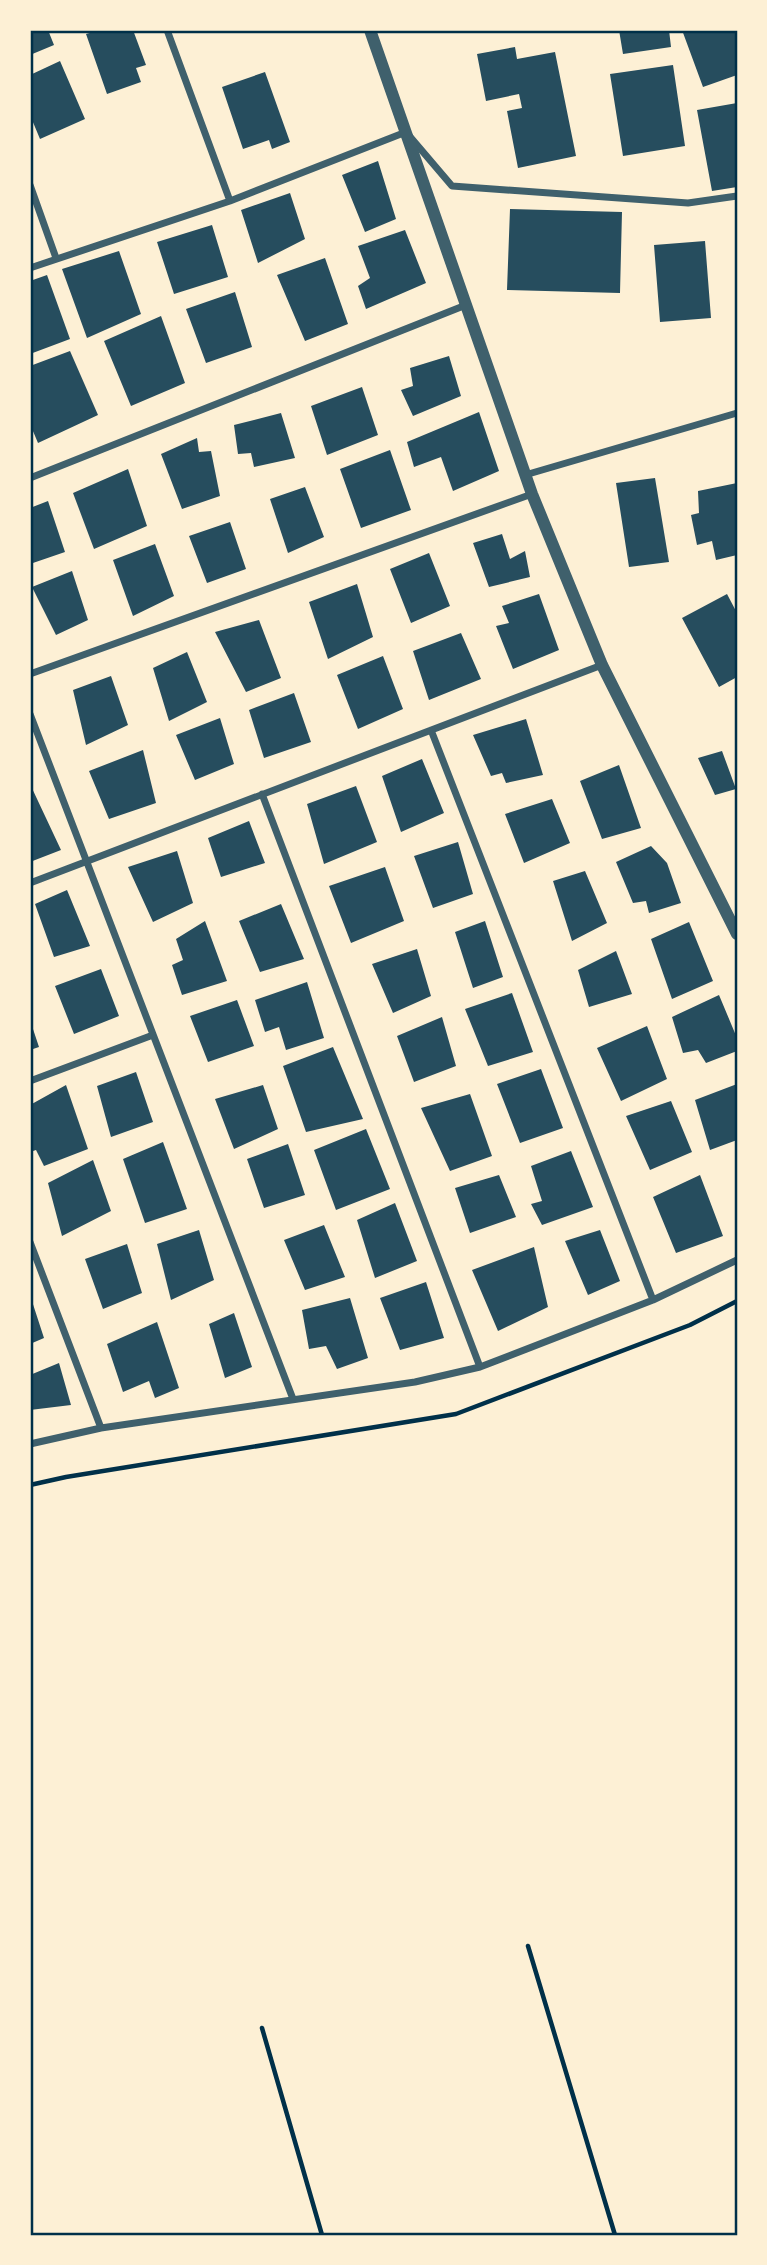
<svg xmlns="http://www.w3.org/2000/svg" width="767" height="2265" font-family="'Archivo Narrow',sans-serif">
<rect width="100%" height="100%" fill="#fdf0d5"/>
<path fill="#264d5e" d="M 30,30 L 48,30 L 54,45 L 30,55 Z
M 100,30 L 133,30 L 146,65 L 136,68 L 141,82 L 107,94 L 86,34 Z
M 619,30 L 669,30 L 671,47 L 623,54 Z
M 682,30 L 737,30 L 737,75 L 703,87 Z
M 515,47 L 517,59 L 555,52 L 576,156 L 518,168 L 507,111 L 522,108 L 519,94 L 486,101 L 477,54 Z
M 60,61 L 85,119 L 40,139 L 30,115 L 30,75 Z
M 673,65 L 685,146 L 623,156 L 610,74 Z
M 265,72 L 290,142 L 272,149 L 269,140 L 243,149 L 222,87 Z
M 737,103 L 737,187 L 712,191 L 697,110 Z
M 378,161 L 396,219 L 365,232 L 342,175 Z
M 290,193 L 305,239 L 258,263 L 241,210 Z
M 510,209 L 622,212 L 620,293 L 507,290 Z
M 212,225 L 228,277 L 174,294 L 157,242 Z
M 405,230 L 426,283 L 366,309 L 358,286 L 370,278 L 358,246 Z
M 705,241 L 711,318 L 660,322 L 654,245 Z
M 119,251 L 141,314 L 87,338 L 62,269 Z
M 325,258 L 348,324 L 305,341 L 277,275 Z
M 47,275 L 70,339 L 30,354 L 30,281 Z
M 235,292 L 252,347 L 206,363 L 186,309 Z
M 161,316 L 185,383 L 131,406 L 104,341 Z
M 70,351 L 98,415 L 38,443 L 30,424 L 30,366 Z
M 449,356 L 461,396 L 413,416 L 401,390 L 413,386 L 410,368 Z
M 362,387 L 378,435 L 327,455 L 311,406 Z
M 479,412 L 499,471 L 453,491 L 441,457 L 414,467 L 407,442 Z
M 281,413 L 295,458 L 254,467 L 251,453 L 238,454 L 234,425 Z
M 197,438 L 199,452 L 211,451 L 220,496 L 182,509 L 161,454 Z
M 390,450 L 411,510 L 361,528 L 340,469 Z
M 128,469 L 147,526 L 94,549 L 73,493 Z
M 655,478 L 669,562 L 629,567 L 616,483 Z
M 737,483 L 737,555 L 716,560 L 712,541 L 697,545 L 691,515 L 699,513 L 698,491 Z
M 305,487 L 324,537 L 288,553 L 270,499 Z
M 48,501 L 65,552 L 30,564 L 30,508 Z
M 230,522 L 246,569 L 207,583 L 189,536 Z
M 502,534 L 510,559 L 525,551 L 530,577 L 489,587 L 473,543 Z
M 155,544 L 174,596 L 133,616 L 113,560 Z
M 429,553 L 450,606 L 411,623 L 390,569 Z
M 72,571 L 88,620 L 56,635 L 32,587 Z
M 357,584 L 373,637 L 328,659 L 309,602 Z
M 539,594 L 559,650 L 513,669 L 496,626 L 509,623 L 502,606 Z
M 727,594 L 737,613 L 737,677 L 719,687 L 682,618 Z
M 259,620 L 281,678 L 246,692 L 215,632 Z
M 461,633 L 481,679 L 429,700 L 413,651 Z
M 187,652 L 207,702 L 169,721 L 153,668 Z
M 383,656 L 403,709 L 358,729 L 337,675 Z
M 111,676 L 128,725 L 86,745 L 73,690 Z
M 294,693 L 311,742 L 264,758 L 249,710 Z
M 220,718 L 234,764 L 195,780 L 176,735 Z
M 526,719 L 543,775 L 506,783 L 502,773 L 491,776 L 473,735 Z
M 143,750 L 156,803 L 109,819 L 89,771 Z
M 722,751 L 736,789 L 715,795 L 698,758 Z
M 422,759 L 444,813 L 401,832 L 382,776 Z
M 619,765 L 641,828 L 602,839 L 580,781 Z
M 30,784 L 61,850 L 30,862 Z
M 356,786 L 377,842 L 324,864 L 307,804 Z
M 552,799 L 570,843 L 524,863 L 505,814 Z
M 249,821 L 265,863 L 221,877 L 208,838 Z
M 458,842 L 473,894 L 433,908 L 414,856 Z
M 651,846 L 667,863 L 681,903 L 649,913 L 646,901 L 633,903 L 616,862 Z
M 177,851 L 193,903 L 153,922 L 128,867 Z
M 385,867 L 404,921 L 351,943 L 329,886 Z
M 585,871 L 607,923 L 572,941 L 553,881 Z
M 67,890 L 90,946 L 54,957 L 35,904 Z
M 281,904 L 304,959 L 260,972 L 239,921 Z
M 205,921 L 227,981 L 182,995 L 172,965 L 183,960 L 176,939 Z
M 485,921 L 503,977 L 473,988 L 455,932 Z
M 689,922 L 713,981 L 672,999 L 651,939 Z
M 417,949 L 431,996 L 393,1013 L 372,964 Z
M 616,951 L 632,994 L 589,1007 L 578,970 Z
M 101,969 L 119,1016 L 74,1034 L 55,986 Z
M 307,982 L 324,1038 L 286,1050 L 279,1027 L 265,1032 L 255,1000 Z
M 512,993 L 533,1052 L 488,1066 L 465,1009 Z
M 719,995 L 737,1038 L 737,1051 L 706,1063 L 698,1050 L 683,1053 L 672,1017 Z
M 237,1000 L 254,1046 L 208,1062 L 190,1016 Z
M 442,1017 L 456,1066 L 414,1082 L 397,1036 Z
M 30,1020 L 39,1047 L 30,1050 Z
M 647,1026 L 667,1079 L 621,1101 L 597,1048 Z
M 333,1047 L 363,1119 L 306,1132 L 283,1066 Z
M 541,1069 L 563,1128 L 520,1143 L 497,1084 Z
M 136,1072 L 153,1122 L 111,1137 L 97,1086 Z
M 737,1084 L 737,1140 L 710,1150 L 695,1100 Z
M 66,1085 L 88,1149 L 44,1166 L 36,1150 L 30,1152 L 30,1105 Z
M 263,1085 L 278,1129 L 234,1149 L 215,1099 Z
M 470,1094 L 492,1156 L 450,1171 L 421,1108 Z
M 671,1101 L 692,1152 L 650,1170 L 626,1116 Z
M 366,1129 L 390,1189 L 336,1210 L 314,1150 Z
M 163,1142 L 187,1209 L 145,1223 L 123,1159 Z
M 288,1144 L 305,1195 L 264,1208 L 247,1159 Z
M 571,1151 L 593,1207 L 542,1225 L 531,1204 L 542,1201 L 531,1166 Z
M 93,1160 L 111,1211 L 62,1236 L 48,1183 Z
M 499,1175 L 516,1217 L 470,1233 L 455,1188 Z
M 700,1175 L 723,1236 L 676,1253 L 653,1197 Z
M 395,1203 L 417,1261 L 375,1278 L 357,1220 Z
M 324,1225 L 345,1277 L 305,1290 L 284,1240 Z
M 199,1230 L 214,1280 L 171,1300 L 157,1244 Z
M 600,1230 L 620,1281 L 588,1295 L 565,1241 Z
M 127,1244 L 142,1293 L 103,1309 L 85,1259 Z
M 534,1247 L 548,1307 L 498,1331 L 472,1270 Z
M 426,1282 L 444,1338 L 400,1350 L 380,1298 Z
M 30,1295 L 44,1338 L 30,1344 Z
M 350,1298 L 368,1358 L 337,1369 L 326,1346 L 309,1349 L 302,1310 Z
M 234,1313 L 252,1367 L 225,1378 L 209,1324 Z
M 157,1322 L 179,1388 L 155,1398 L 149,1381 L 123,1392 L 107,1344 Z
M 59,1363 L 71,1405 L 30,1410 L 30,1375 Z"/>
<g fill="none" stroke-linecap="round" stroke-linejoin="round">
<path stroke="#003049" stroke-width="4.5" d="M 30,1485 L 66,1477 L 456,1414 L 690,1325 L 737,1301
M 528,1946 L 615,2235
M 262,2028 L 322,2235"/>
<path stroke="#3f606c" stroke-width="7" d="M 167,30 L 230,201
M 30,185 L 56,258
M 30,268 L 230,201 L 406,132 L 452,186 L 688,203 L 737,196
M 525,475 L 737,413
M 30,478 L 466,305
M 30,674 L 532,494
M 30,714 L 293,1399
M 431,730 L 653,1300
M 262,794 L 480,1367
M 30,883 L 602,665
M 30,1081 L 153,1035
M 30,1242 L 101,1428
M 30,1444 L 101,1428 L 415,1382 L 480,1367 L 653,1300 L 737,1260"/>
<path stroke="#3f606c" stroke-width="12" d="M 370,30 L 532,494 L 602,665 L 737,934"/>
</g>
<rect width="767" height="2265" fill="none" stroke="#fdf0d5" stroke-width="63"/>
<rect x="32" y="32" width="704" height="2202" fill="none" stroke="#003049" stroke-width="2.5"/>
</svg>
